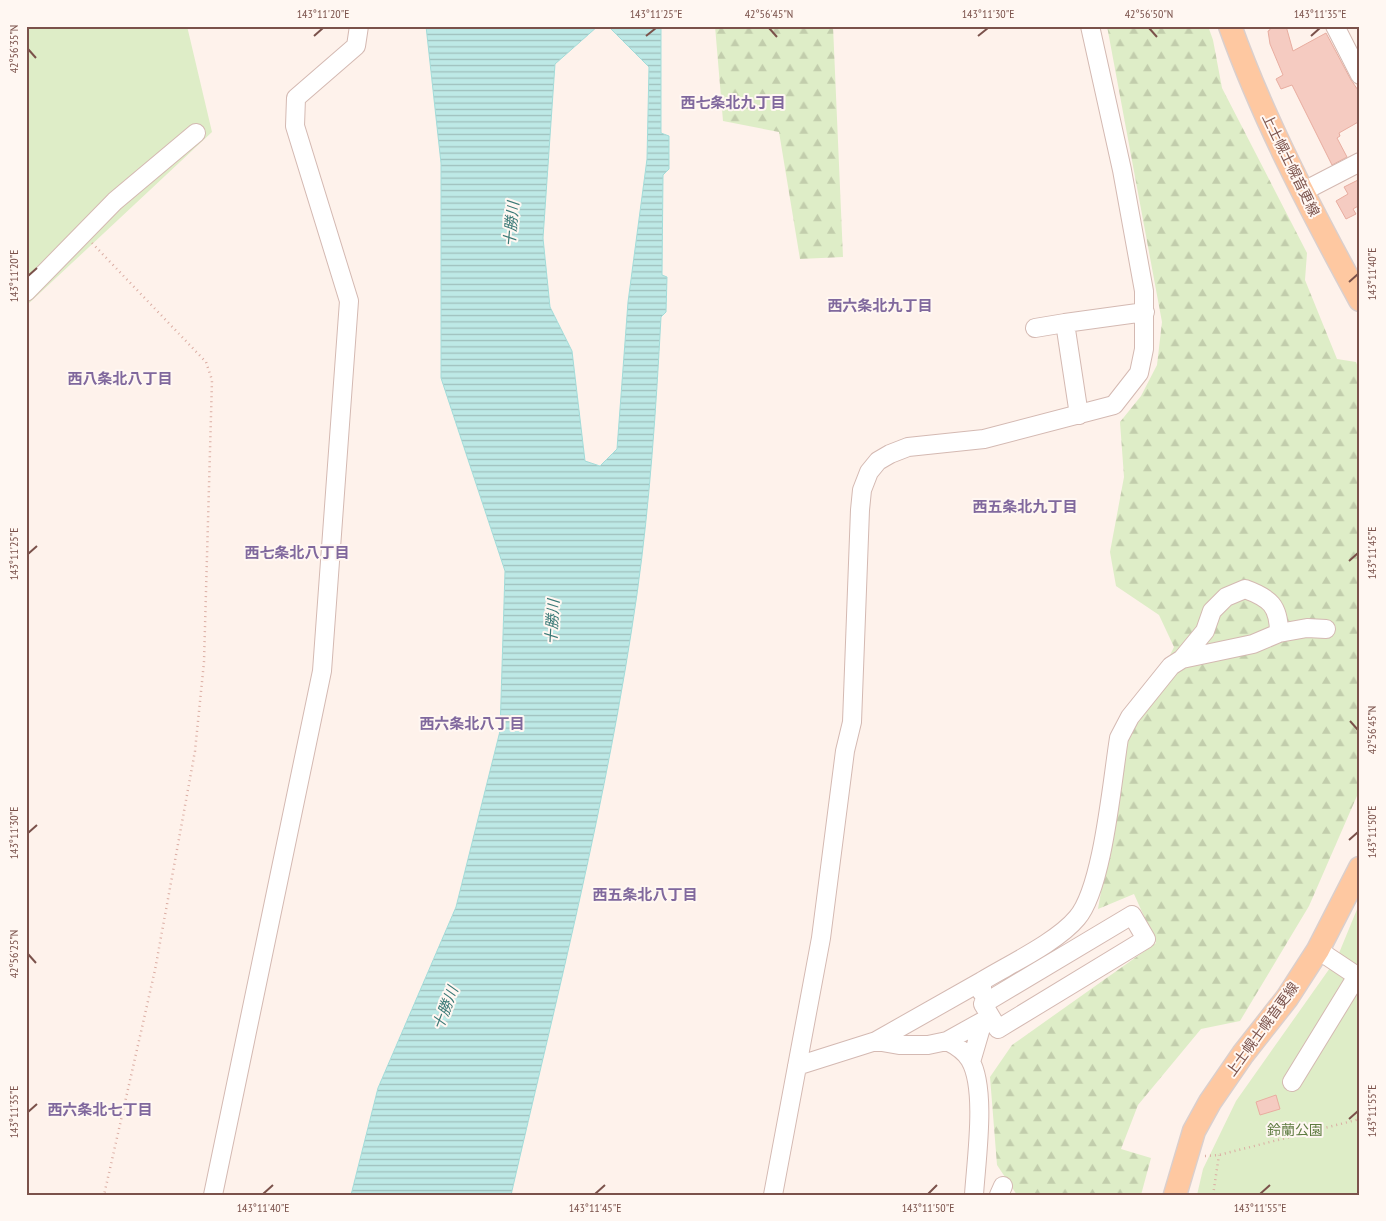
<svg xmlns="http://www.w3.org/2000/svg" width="1386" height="1221" font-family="'PT Sans Narrow','Noto Sans JP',sans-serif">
<defs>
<pattern id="forest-firs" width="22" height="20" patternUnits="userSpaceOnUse" patternTransform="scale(1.25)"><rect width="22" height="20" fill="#deedc7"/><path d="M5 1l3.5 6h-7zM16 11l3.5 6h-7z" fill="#c2cdac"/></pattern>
<pattern id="water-rules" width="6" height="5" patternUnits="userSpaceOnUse" patternTransform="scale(1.25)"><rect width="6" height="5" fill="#bde9e6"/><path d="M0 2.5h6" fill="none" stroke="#9fbfbc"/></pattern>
</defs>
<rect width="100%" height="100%" fill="#fef2eb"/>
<path fill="url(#forest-firs)" d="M 715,26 L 833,26 L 843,257 L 800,259 L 779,132 L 723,121 Z
M 1107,26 L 1208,26 L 1213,40 L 1222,88 L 1307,253 L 1305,280 L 1337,359 L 1356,362 L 1360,373 L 1360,789 L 1309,906 L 1240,1021 L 1201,1029 L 1138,1105 L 1121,1149 L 1151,1158 L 1141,1195 L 1017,1195 L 997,1165 L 990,1077 L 1012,1045 L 1156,943 L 1134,894 L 1098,909 L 1127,742 L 1174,647 L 1159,615 L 1116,586 L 1110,552 L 1124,477 L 1120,422 L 1141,396 L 1157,365 L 1162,322 Z"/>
<path fill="#deedc7" d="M 26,26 L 187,26 L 212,132 L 26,306 Z
M 1360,902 L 1360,1195 L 1197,1195 L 1203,1169 L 1236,1101 L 1337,958 Z"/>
<path fill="url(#water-rules)" stroke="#a3dcd9" d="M 426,26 L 598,26 L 555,64 L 543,238 L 550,307 L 572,351 L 585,461 L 600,466 L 617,449 L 628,302 L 647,159 L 649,67 L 608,26 L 661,26 L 661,133 L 669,136 L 669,169 L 663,175 L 662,275 L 667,277 L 666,312 L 661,317 C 656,409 650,502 637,594 C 608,797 557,996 511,1195 L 351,1195 L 378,1088 L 456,907 L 500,731 L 505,571 L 441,378 L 441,163 Z"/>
<path fill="#f5cbc1" stroke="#e8ada0" d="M 1269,26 L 1286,26 L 1293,51 L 1326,33 L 1351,80 L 1360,93 L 1360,121 L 1339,133 L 1340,136 L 1337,138 L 1347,157 L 1332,165 L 1292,85 L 1281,89 L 1276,79 L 1283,75 L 1270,44 L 1268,31 L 1270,30 Z
M 1360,179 L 1360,205 L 1353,209 L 1356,214 L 1346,219 L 1336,201 L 1348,194 L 1344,187 Z
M 1276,1095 L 1280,1109 L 1260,1115 L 1256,1102 Z"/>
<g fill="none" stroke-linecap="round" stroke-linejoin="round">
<g stroke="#d4b9b2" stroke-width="20">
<path id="minor" d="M 1335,26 L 1360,75
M 1302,192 L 1360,162
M 26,292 L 115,201 L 196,133
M 1035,328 L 1065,323
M 1079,415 L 1065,323 L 1145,312
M 1182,659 L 1205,631 L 1212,611 L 1226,597 L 1245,589 C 1270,598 1279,606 1279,633
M 1132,915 L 1146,939 L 998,1029 L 983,1004 Z
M 982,981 C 1010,964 1057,942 1077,918 C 1103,888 1112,781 1119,738 L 1130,717 L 1171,666 L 1182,659 L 1253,644 L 1279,633 L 1307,628 L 1326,629
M 876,1041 L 982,981 L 982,993
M 947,1041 C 957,1046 965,1051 970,1060 C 987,1089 976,1161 974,1195
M 797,1066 L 876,1041 L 899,1045 L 928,1045 L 947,1041 L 983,1021 L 971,1062
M 1292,1082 L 1357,976 L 1318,950
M 213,1195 L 322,671 L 349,301 L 295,126 L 296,98 L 356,46 L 359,26
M 773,1195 L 821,938 L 845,751 L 852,722 L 860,510 L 862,490 L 869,472 L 878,461 L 890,454 L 908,447 L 984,439 L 1114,405 L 1139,373 L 1144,349 L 1144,291 L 1122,170 L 1090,26
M 999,1195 L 1003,1186"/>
</g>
<g stroke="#dacfcd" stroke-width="25">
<path id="major" d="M 1230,26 C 1264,121 1312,212 1360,300
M 1175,1195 L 1194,1131 L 1210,1102 L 1243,1054 L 1287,998 L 1318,950 L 1360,868"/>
</g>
<path stroke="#dbada3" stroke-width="2.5" stroke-dasharray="1 4" stroke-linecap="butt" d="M 92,243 L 206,362 L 212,380 L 204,662 L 195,751 L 155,970 L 104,1195
M 1205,1156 L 1219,1155 L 1360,1119
M 1213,1195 L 1219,1155"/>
<use href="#minor" stroke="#fff" stroke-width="18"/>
<use href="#major" stroke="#fec8a1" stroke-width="22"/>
</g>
<path fill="none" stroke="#7b524b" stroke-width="2" d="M 769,28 L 777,37M 1149,28 L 1157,37M 314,36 L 323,28M 646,36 L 656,28M 978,36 L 988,28M 1311,36 L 1320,28M 28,49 L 36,58M 28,276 L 37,268M 1349,282 L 1358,274M 28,554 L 37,546M 1349,561 L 1358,553M 1350,721 L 1358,730M 28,833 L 37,825M 1349,840 L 1358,832M 28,954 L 36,963M 28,1112 L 37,1104M 1349,1119 L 1358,1111M 263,1194 L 273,1185M 595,1194 L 605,1185M 928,1194 L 937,1185M 1260,1194 L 1270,1185"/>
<g text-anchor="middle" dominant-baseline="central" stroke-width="4" stroke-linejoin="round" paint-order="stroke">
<g font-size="14" fill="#7b524b" stroke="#fff7f2">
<text transform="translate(1291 165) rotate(64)">上士幌士幌音更線</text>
<text transform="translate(1262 1029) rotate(-54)">上士幌士幌音更線</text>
</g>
<g font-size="14" fill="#5e7b40" stroke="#fff7f2">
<text x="1295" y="1130">鈴蘭公園</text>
</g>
<g font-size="15" font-weight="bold" fill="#80689d" stroke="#fff7f2">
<text x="733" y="102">西七条北九丁目</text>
<text x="880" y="305">西六条北九丁目</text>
<text x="120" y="378">西八条北八丁目</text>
<text x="1025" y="506">西五条北九丁目</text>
<text x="297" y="552">西七条北八丁目</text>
<text x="472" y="723">西六条北八丁目</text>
<text x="645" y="894">西五条北八丁目</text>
<text x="100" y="1109">西六条北七丁目</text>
</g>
<g font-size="15" font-style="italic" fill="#3a7976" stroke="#fff7f2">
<text transform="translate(511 224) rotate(-85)">十勝川</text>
<text transform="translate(552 622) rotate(-87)">十勝川</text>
<text transform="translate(445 1008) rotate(-69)">十勝川</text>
</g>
</g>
<rect width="1386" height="1221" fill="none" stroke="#fff7f2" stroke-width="55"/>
<rect x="28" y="28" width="1330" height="1166" fill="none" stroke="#7b524b" stroke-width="2"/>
<g font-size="12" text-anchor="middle" fill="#7b524b">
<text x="323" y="18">143°11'20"E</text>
<text x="656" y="18">143°11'25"E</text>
<text x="769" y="18">42°56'45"N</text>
<text x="988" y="18">143°11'30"E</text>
<text x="1149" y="18">42°56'50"N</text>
<text x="1320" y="18">143°11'35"E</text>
<text transform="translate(14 49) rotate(-90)" y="4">42°56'35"N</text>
<text transform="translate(1372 274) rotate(-90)" y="4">143°11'40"E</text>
<text transform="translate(14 276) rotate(-90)" y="4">143°11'20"E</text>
<text transform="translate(1372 553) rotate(-90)" y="4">143°11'45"E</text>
<text transform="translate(14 554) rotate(-90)" y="4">143°11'25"E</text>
<text transform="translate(1372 730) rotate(-90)" y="4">42°56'45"N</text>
<text transform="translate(1372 832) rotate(-90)" y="4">143°11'50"E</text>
<text transform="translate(14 833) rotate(-90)" y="4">143°11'30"E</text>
<text transform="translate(14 954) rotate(-90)" y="4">42°56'25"N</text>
<text transform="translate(1372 1111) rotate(-90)" y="4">143°11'55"E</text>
<text transform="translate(14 1112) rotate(-90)" y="4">143°11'35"E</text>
<text x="263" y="1212">143°11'40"E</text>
<text x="595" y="1212">143°11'45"E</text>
<text x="928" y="1212">143°11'50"E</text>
<text x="1260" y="1212">143°11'55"E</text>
</g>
</svg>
